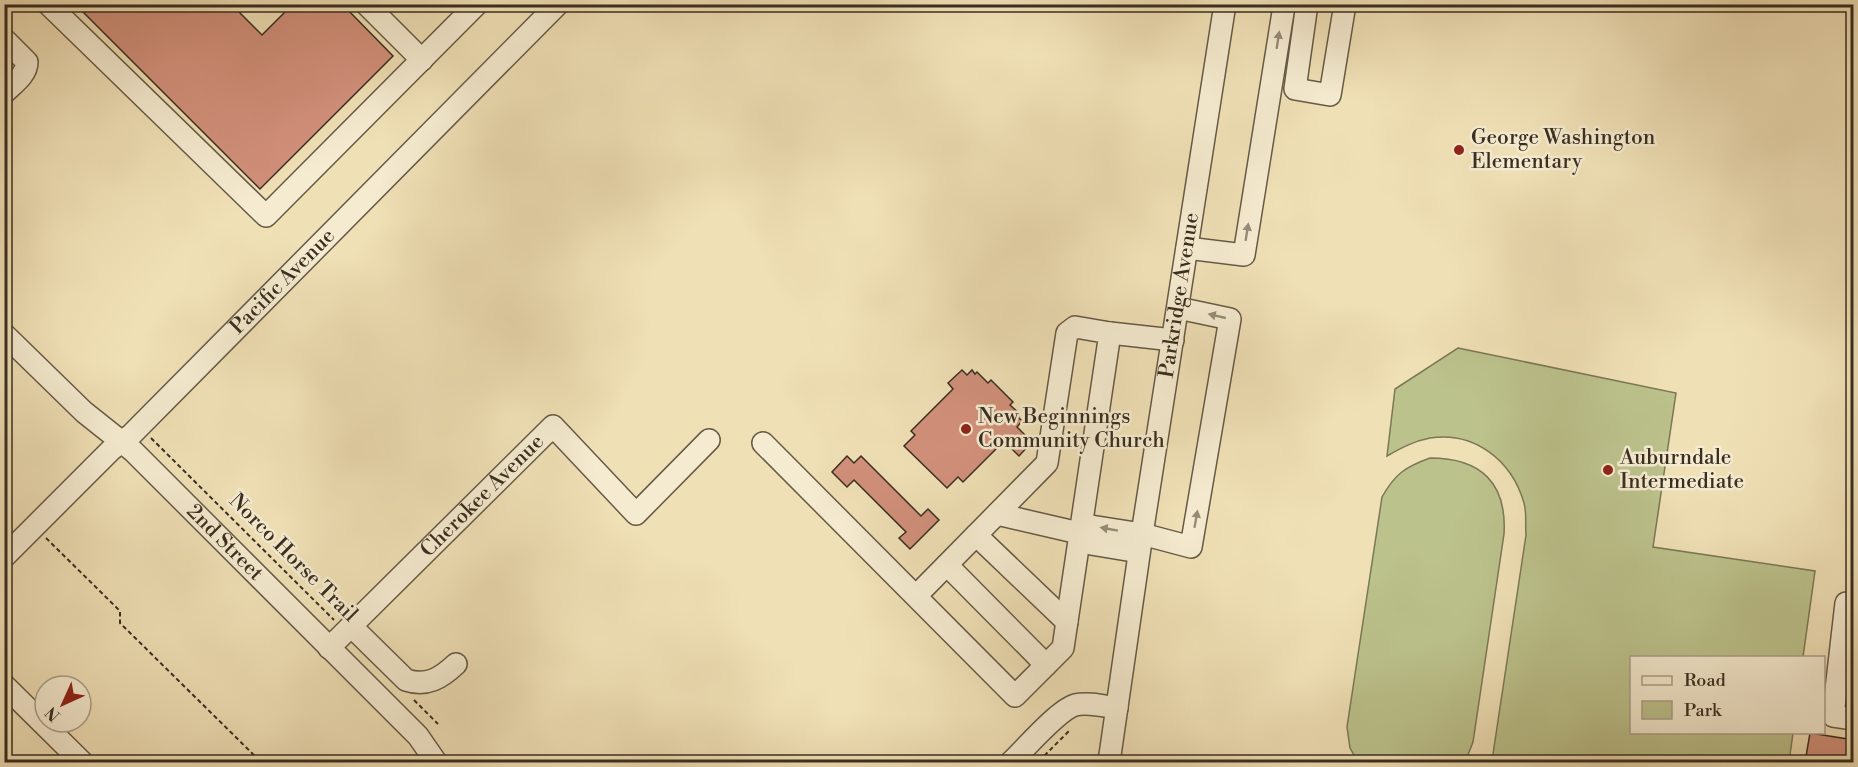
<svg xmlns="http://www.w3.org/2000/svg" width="1858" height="767" font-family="'Libre Bodoni',serif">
<rect width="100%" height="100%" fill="#f0e0b6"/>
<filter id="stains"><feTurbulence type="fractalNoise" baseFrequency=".00333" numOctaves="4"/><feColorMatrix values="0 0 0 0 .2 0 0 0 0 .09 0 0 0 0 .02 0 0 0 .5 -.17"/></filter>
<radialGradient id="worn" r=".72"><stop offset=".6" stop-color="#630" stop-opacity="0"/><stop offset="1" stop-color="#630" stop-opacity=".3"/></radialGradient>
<path fill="#bcc28c" stroke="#7a7856" stroke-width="1.5" d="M 1458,348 L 1676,393 L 1653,547 L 1815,571 L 1803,657 L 1632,658 L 1632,732 L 1793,733 L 1789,762 L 1488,762 L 1493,754 L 1526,535 C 1525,525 1527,513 1524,503 C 1512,461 1475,431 1430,438 C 1414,441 1401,448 1387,456 L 1395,389 Z
M 1430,458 C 1481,458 1507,483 1504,534 L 1473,742 L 1465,762 L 1358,762 L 1350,748 L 1347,727 L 1382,497 C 1395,474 1405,467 1430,458 Z"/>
<path fill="#d2907b" stroke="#392e20" stroke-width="1.5" d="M 75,4 L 231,4 L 262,35 L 293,4 L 342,4 L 393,56 L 260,189 Z
M 962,370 L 967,375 L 972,370 L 975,374 L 977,372 L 988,383 L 991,380 L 1013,402 L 1010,405 L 1020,414 L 1018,417 L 1022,421 L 1017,427 L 1032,442 L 1019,456 L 1004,441 L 963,482 L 958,477 L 947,488 L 904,446 L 915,435 L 911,431 L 953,389 L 948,383 Z
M 847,456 L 854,463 L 861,456 L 921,516 L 928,509 L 939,520 L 910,549 L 899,538 L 906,532 L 854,480 L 847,487 L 832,472 Z
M 1810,733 L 1854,740 L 1854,762 L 1805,762 Z"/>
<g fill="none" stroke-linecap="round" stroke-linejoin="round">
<g stroke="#675a46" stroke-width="24">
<g id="minor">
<path d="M 48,4 L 266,216 L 477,4"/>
<path d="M 366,4 L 422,60"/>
<path d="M 1307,4 L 1295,89 L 1330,95 L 1345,4"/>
<path d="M 4,39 L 27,62 C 27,75 13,84 4,93"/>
<path d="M 1187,248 L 1244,255 L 1284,6 L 1279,4"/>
<path d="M 1110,333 L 1173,340"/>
<path id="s1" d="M 4,334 L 84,412 L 133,451 L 418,736 L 436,762"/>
<path d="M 763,443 L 1015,696 L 1063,648 L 1110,333 L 1075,327 L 1067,333 L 1047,463 L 916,596"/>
<path d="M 997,514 L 1079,533 L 1091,544 L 1139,552"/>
<path d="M 1079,533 L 1091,526 L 1142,534 L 1191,547 L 1230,319 L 1178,308"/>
<path d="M 976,535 L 1067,622"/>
<path id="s2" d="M 4,557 L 111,450 L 132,434 L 558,4"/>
<path d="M 947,565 L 1046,665"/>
<path d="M 1854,603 L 1846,603 L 1833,716 L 1854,719"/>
<path d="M 351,626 L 406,680 C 427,687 441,678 456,664"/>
<path id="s3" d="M 329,648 L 553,426 L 636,514 L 709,440"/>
<path d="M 4,685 L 82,762"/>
<path d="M 1011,762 C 1025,749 1058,710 1075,705 C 1088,702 1104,706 1117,708"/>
<path id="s4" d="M 1109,762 L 1142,534 L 1225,4"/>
</g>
</g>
<path stroke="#392e20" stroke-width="2" stroke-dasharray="4.5 3" stroke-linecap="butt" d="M 4,311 L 11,318
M 151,438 L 334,620
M 46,538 L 120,611 L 120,623 L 261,762
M 414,700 L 438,724
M 1039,761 L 1069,731"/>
<use href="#minor" stroke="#f5ebd0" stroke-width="21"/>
</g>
<defs><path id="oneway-solid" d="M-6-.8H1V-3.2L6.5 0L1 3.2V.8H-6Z" transform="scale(1.5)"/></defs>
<g fill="#978c78">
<use href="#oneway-solid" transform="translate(1278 40) rotate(-81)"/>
<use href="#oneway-solid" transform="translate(1247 232) rotate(-81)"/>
<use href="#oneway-solid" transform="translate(1217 316) rotate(-167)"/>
<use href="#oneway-solid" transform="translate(1196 519) rotate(-80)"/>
<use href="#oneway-solid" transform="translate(1109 529) rotate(-170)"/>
</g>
<g fill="#8f2418" stroke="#f5ebd0" stroke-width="2">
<circle cx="1459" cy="150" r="6"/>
<circle cx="966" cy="429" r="6"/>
<circle cx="1608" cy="470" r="6"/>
</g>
<g text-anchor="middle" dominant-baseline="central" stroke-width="5" stroke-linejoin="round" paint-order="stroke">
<g font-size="21" fill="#392e20" stroke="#f5ebd0" text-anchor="start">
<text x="1471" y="138">George Washington<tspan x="1471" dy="24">Elementary</tspan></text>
<text x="978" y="417">New Beginnings<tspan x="978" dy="24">Community Church</tspan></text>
<text x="1620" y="458">Auburndale<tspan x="1620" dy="24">Intermediate</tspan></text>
</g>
<g font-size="21" fill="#392e20" stroke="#f5ebd0">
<text stroke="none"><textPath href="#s2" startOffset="392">Pacific Avenue</textPath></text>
<text stroke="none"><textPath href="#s4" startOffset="472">Parkridge Avenue</textPath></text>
<text stroke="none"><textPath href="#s3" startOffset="216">Cherokee Avenue</textPath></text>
<text stroke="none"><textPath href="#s1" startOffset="304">2nd Street</textPath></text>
<text transform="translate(293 558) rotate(45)">Norco Horse Trail</text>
</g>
</g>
<rect width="1858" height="767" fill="none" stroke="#f0e0b6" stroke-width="24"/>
<rect x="6" y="6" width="1846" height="755" fill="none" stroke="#392e20" stroke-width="3"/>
<rect x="12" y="12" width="1834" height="743" fill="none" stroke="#392e20" stroke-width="1.5"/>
<rect x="1630" y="656" width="195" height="78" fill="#f5ebd0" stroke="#aa9f8a" stroke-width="1.5"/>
<rect x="1642" y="676" width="30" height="9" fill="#f5ebd0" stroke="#aa9f8a" stroke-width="1.5"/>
<text x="1684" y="686" font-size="18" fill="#392e20">Road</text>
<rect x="1642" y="701" width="30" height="18" fill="#bcc28c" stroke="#aa9f8a" stroke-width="1.5"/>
<text x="1684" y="716" font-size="18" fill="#392e20">Park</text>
<g transform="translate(63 704) rotate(225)"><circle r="28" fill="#f5ebd0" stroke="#aa9f8a" stroke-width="1.5"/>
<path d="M0-4.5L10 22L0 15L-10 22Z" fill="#8f2418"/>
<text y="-9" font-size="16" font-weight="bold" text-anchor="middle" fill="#392e20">N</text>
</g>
<rect width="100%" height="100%" filter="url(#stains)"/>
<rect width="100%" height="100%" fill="url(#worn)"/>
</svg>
